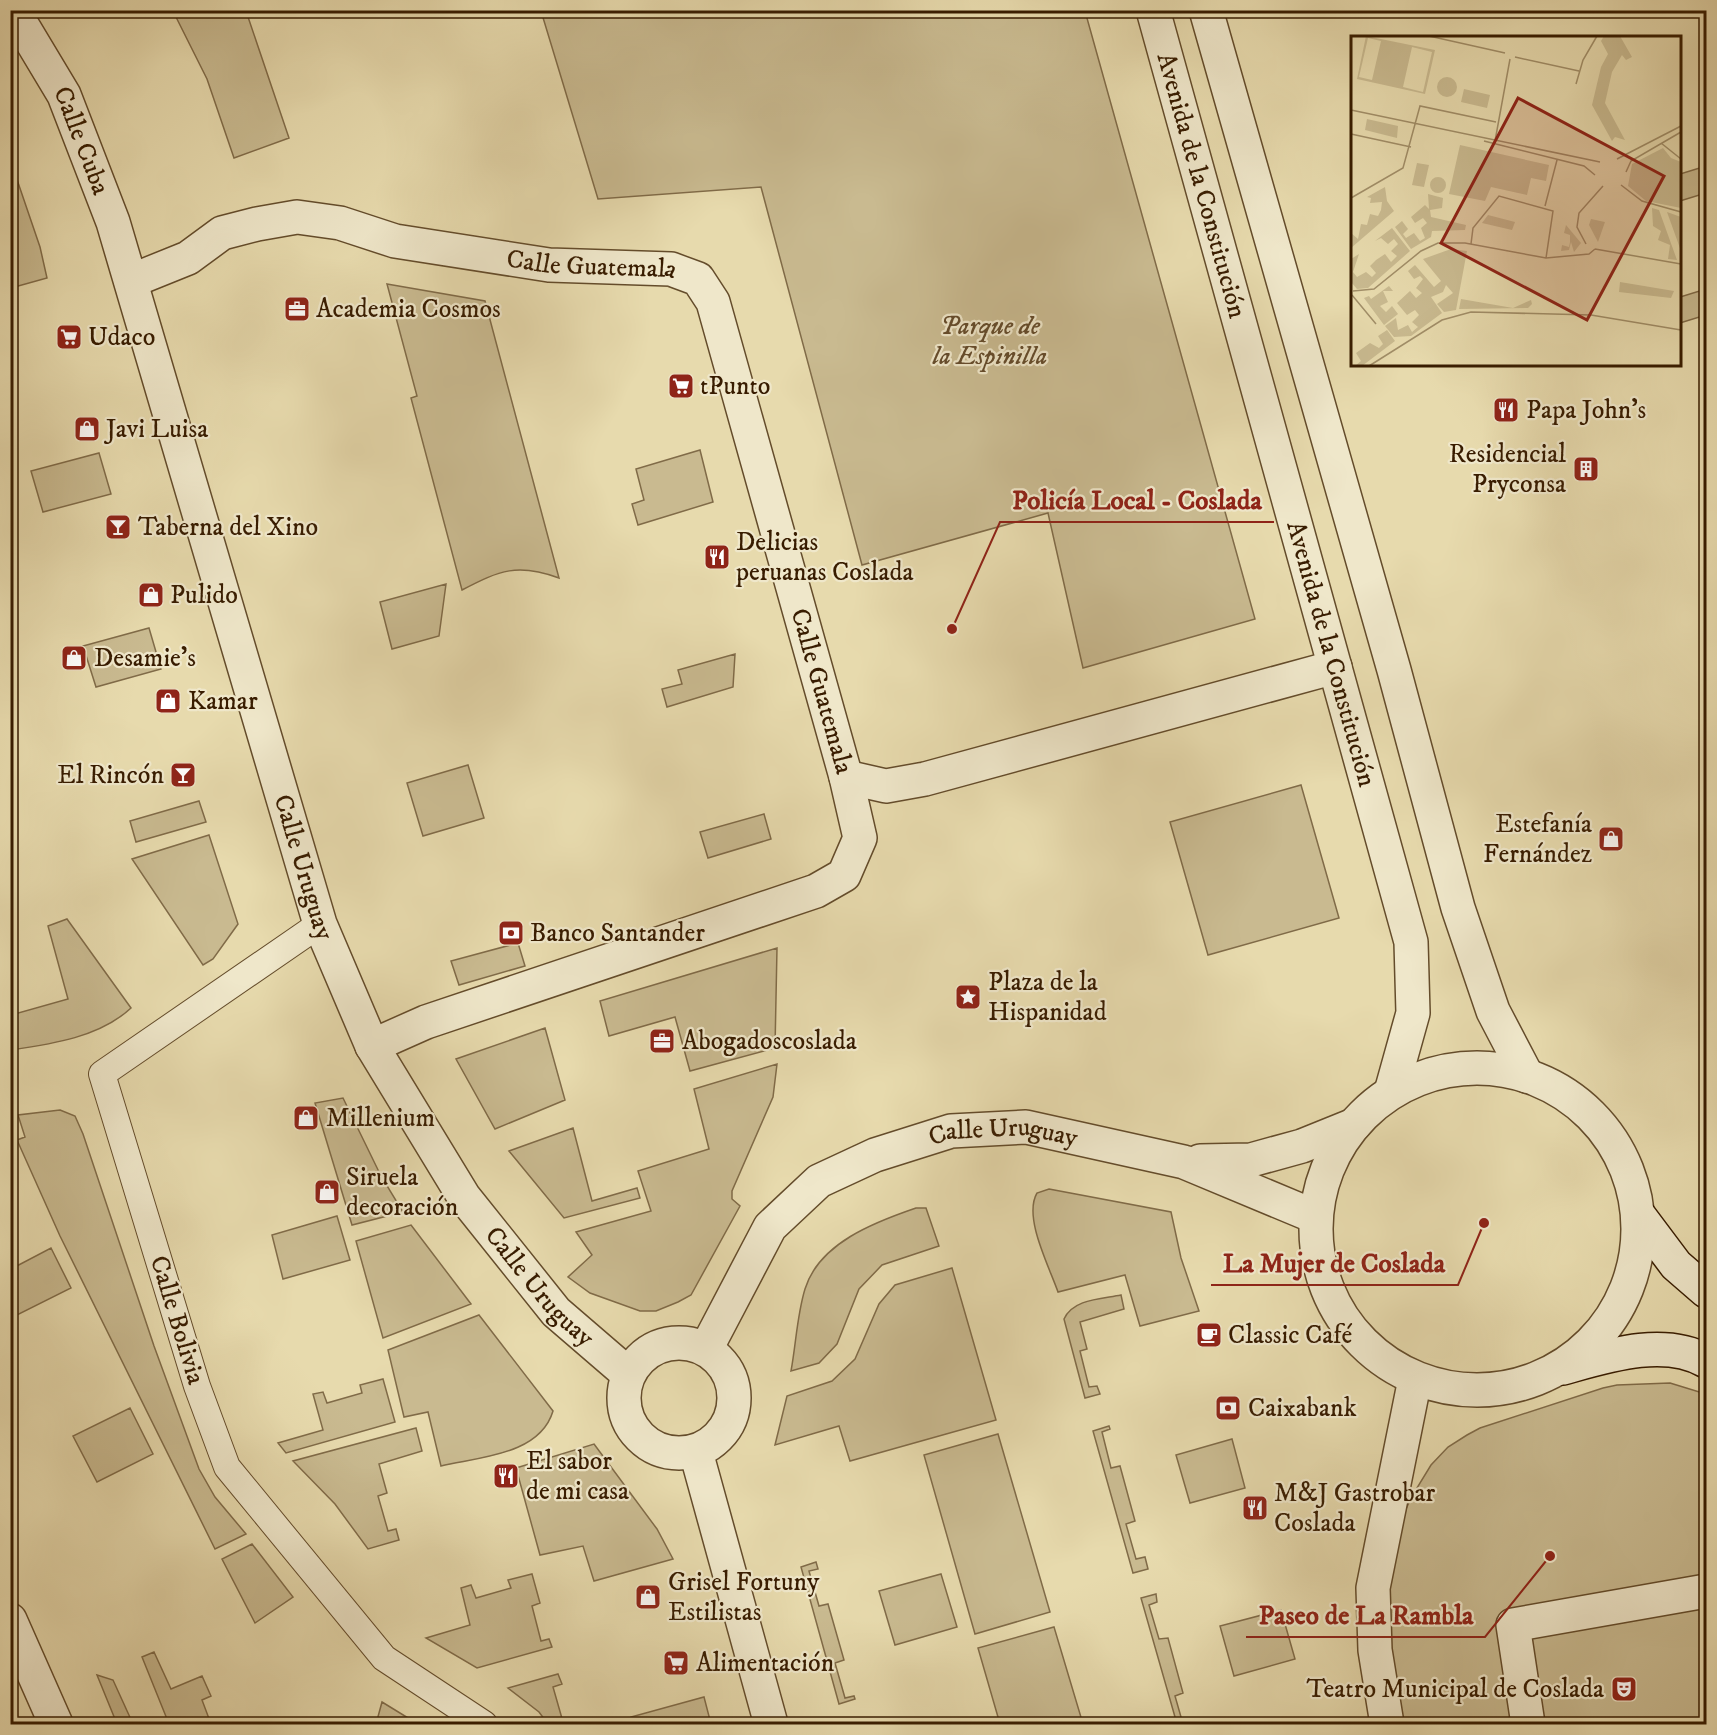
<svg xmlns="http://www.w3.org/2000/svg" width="1717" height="1735" font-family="'IM FELL DW Pica',serif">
<rect width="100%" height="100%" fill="#e7daad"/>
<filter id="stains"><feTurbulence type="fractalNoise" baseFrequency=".00333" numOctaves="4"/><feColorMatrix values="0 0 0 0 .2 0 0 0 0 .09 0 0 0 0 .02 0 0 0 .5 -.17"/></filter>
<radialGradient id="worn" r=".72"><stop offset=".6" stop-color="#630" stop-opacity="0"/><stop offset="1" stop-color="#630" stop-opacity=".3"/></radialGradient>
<path fill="#c9ba90" stroke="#806b48" stroke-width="1.5" d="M 173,11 L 246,11 L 289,138 L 234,158 L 207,79 Z
M 541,11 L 1085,11 L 1255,619 L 1083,668 L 1048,513 L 862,565 L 761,187 L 598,199 Z
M 11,162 L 40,247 L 47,278 L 11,288 Z
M 1706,166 L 1706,193 L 1680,201 L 1680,174 Z
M 387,284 L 485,301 L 559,578 C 518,563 500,570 462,590 L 411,398 L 417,396 Z
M 1706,289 L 1706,315 L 1680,323 L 1680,297 Z
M 700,450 L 713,502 L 638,525 L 632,504 L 644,500 L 636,469 Z
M 99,453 L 111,494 L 43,512 L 31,471 Z
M 446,584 L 439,636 L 392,649 L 380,602 Z
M 149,628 L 161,669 L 96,687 L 83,646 Z
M 735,654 L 733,687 L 667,707 L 662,689 L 682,684 L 678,670 Z
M 468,765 L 484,818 L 423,836 L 407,783 Z
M 1301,785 L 1339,918 L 1208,955 L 1170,822 Z
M 199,801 L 206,822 L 136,842 L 130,821 Z
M 764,814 L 771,839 L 708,858 L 700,832 Z
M 209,835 L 238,924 L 213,959 L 203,965 L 132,859 Z
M 67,919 L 131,1008 C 100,1037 52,1044 11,1050 L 11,1015 L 68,999 L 48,926 Z
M 518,943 L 525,966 L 459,985 L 451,961 Z
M 777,948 L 775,1048 L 690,1071 L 675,1017 L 609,1036 L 600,1001 Z
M 545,1028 L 565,1100 L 495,1129 L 456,1059 Z
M 777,1064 L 773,1097 L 732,1191 L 732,1199 L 740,1206 L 691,1295 L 678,1302 L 656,1311 L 640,1311 L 590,1293 L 568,1277 L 592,1255 L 576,1232 L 651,1211 L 638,1171 L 709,1149 L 694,1089 Z
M 343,1098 L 381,1176 L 403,1212 L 352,1225 L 315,1103 Z
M 60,1110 L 75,1116 L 83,1134 L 154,1346 L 199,1469 L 215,1497 L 246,1534 L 215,1549 L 60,1236 L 17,1140 L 25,1137 L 18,1115 Z
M 573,1128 L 592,1201 L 637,1188 L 640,1198 L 564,1218 L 509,1151 Z
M 1049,1189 L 1171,1212 L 1181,1258 L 1199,1311 L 1140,1326 L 1125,1275 L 1058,1292 C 1049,1266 1023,1217 1037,1193 Z
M 916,1208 L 926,1208 L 939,1246 L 882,1265 L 859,1289 L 837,1344 L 819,1363 L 791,1371 C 796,1344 797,1315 805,1289 C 819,1243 875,1222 916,1208 Z
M 337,1216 L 350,1260 L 283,1279 L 272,1235 Z
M 411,1225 L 471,1304 L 383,1338 L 356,1241 Z
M 51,1248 L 71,1288 L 13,1317 L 11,1311 L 11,1269 Z
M 952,1268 L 996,1420 L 850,1461 L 839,1426 L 775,1445 L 787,1396 L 832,1381 L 855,1359 L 879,1304 L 895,1285 Z
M 1121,1295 L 1124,1309 L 1080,1322 L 1087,1349 L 1080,1351 L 1089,1387 L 1097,1386 L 1100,1394 L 1085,1398 L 1064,1319 C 1073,1299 1101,1299 1121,1295 Z
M 479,1315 L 553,1411 C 540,1455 479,1457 441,1466 L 428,1412 L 404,1417 L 388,1350 Z
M 383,1379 L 395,1422 L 286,1453 L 278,1443 L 323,1430 L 313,1394 L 323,1392 L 327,1403 L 362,1393 L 360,1385 Z
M 1670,1383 L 1706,1394 L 1706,1724 L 1401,1724 L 1393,1695 L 1389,1581 L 1406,1509 L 1412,1496 L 1431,1465 L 1448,1447 L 1467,1435 L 1480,1428 L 1603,1388 L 1617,1385 Z
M 130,1408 L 153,1454 L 97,1482 L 73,1436 Z
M 1109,1426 L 1110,1429 L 1102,1432 L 1111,1468 L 1120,1466 L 1135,1521 L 1126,1524 L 1136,1559 L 1145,1557 L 1148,1569 L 1133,1573 L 1093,1431 Z
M 416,1428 L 422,1451 L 379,1464 L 387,1493 L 378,1496 L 388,1531 L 396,1529 L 399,1540 L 368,1549 L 335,1504 L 293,1461 Z
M 998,1434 L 1050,1612 L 975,1634 L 924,1455 Z
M 1232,1439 L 1245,1488 L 1190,1503 L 1176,1455 Z
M 594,1444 L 657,1529 L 673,1559 L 594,1581 L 583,1546 L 540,1555 L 516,1468 Z
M 252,1544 L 293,1597 L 255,1623 L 222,1559 Z
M 816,1562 L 818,1569 L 809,1571 L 819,1606 L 828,1604 L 844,1660 L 835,1663 L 845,1698 L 854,1696 L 855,1699 L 839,1704 L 801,1567 Z
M 532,1574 L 540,1603 L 532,1606 L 541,1641 L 549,1639 L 552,1647 L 477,1668 L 426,1638 L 470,1625 L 461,1588 L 471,1585 L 476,1598 L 511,1588 L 508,1580 Z
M 941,1574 L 957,1627 L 895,1645 L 879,1591 Z
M 1156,1594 L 1157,1602 L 1149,1605 L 1159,1639 L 1168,1638 L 1183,1693 L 1175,1696 L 1183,1724 L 1177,1724 L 1141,1598 Z
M 1281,1610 L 1295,1659 L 1234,1676 L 1220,1626 Z
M 1054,1627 L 1083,1724 L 1000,1724 L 978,1648 Z
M 154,1652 L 171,1689 L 202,1676 L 211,1696 L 202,1700 L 211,1724 L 169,1724 L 142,1657 Z
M 558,1674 L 562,1684 L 553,1687 L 563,1722 L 571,1720 L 573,1724 L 548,1724 L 539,1712 L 508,1688 Z
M 97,1675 L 113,1680 L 133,1724 L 117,1724 Z
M 704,1697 L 711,1724 L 633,1724 L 631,1717 Z
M 382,1702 L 418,1724 L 376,1724 Z"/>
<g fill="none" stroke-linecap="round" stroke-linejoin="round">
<g stroke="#644c2b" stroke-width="28">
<path id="service" d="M 320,924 L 102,1074 L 197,1386 L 227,1467 L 384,1658 L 484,1724"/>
</g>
<g stroke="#644c2b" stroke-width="36">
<path id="pedestrian" d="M 1528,1724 L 1513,1625 L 1706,1591"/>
</g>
<g stroke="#644c2b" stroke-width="36">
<g id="minor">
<path id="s1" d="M 13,10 L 64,95 L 113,222 L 320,924 L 372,1046 L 464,1197 L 556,1312 L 628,1374"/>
<path id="s2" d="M 131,281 L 188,258 L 222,233 L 257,224 L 297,217 L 340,223 L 395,241 L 549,265 L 671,269 L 698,279 L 713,302 L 846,777 L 860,838 L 844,875 L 816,891 L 426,1022 L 372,1046"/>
<path d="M 846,777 L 886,786 L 925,779 L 1335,667"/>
<path d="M 1200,1161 L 1251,1160 L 1302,1146 L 1354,1125"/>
<circle cx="679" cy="1398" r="55"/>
<path id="s3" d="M 706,1349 L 770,1227 L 819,1181 L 875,1155 L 951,1131 L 1026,1127 L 1184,1162 L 1316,1217"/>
<path d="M 696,1452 L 771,1724"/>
<path d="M 10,1620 L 56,1724"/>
</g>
</g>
<g stroke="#644c2b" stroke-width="36">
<g id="tertiary">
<path id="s4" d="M 1153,10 L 1411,942 L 1413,1013 L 1391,1092"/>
<path d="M 1206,10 L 1394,670 L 1458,908 L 1493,1011 L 1527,1076"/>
<circle cx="1477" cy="1229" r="161"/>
<path d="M 1387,1724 L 1375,1650 L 1373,1588 L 1415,1379"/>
</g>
</g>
<g stroke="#381c00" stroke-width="36">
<path id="secondary" d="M 1640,1217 L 1676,1265 L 1706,1291
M 1563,1368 C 1606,1356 1664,1337 1706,1361"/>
</g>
<use href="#service" stroke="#efe7ca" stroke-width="26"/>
<use href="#pedestrian" stroke="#efe7ca" stroke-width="33"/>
<use href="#minor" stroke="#efe7ca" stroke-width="33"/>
<use href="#tertiary" stroke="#efe7ca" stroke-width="33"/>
<use href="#secondary" stroke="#efe7ca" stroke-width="33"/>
</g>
<defs>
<g id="office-square" transform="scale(1.35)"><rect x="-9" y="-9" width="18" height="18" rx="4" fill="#8f2418" stroke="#efe7ca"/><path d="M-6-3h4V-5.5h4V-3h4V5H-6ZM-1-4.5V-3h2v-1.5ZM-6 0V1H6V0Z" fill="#fff"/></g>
<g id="supermarket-square" transform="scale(1.35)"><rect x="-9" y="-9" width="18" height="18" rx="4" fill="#8f2418" stroke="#efe7ca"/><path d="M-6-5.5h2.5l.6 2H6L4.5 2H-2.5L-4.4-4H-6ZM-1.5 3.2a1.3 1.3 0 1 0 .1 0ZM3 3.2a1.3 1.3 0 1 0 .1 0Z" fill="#fff"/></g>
<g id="restaurant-square" transform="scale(1.35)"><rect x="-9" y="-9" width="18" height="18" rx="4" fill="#8f2418" stroke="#efe7ca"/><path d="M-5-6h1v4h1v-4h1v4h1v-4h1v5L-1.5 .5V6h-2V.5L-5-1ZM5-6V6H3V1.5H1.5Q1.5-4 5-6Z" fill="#fff"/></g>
<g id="shop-square" transform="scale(1.35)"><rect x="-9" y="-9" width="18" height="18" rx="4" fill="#8f2418" stroke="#efe7ca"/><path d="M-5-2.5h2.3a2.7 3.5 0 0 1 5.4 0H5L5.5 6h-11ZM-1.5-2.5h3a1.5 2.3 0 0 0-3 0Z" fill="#fff"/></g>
<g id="building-square" transform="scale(1.35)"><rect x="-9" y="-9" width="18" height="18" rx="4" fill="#8f2418" stroke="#efe7ca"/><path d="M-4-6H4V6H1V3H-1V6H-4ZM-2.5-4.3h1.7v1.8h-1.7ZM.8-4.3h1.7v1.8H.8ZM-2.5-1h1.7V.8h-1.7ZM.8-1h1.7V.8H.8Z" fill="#fff"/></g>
<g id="bar-square" transform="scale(1.35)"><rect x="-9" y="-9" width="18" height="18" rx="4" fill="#8f2418" stroke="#efe7ca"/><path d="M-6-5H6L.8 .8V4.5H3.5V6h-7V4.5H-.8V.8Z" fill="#fff"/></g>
<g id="bank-square" transform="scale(1.35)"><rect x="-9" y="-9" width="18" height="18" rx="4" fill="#8f2418" stroke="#efe7ca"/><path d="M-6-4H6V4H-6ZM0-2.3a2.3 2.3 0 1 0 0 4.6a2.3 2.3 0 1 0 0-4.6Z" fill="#fff"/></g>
<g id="sight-square" transform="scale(1.35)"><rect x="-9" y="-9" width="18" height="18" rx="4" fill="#8f2418" stroke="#efe7ca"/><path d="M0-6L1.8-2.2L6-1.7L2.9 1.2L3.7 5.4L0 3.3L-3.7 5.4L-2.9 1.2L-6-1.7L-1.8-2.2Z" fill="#fff"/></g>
<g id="cafe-square" transform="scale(1.35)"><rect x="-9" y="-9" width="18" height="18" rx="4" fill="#8f2418" stroke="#efe7ca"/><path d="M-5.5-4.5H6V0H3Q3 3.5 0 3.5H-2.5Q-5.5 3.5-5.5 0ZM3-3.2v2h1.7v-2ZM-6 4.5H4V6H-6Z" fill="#fff"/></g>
<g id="theatre-square" transform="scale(1.35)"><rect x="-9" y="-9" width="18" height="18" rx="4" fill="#8f2418" stroke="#efe7ca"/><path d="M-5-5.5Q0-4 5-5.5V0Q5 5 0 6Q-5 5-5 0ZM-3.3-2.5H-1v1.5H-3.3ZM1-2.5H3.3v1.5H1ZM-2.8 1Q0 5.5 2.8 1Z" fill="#fff"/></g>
</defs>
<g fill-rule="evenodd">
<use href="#office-square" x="297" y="309"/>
<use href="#supermarket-square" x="69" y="337"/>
<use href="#supermarket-square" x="681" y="386"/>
<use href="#restaurant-square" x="1506" y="410"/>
<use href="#shop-square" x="87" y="429"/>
<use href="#building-square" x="1586" y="469"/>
<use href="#bar-square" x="118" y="527"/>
<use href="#restaurant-square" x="717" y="557"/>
<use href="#shop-square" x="151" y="595"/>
<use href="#shop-square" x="74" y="658"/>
<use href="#shop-square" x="168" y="701"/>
<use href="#bar-square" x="183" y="775"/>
<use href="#shop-square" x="1611" y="839"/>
<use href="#bank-square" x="511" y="933"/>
<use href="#sight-square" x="968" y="997"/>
<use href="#office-square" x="662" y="1041"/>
<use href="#shop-square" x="306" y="1118"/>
<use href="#shop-square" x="327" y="1192"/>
<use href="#cafe-square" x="1209" y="1335"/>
<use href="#bank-square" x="1228" y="1408"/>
<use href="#restaurant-square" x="506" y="1476"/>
<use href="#restaurant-square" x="1255" y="1508"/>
<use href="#shop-square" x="648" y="1597"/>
<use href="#supermarket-square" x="676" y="1663"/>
<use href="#theatre-square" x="1624" y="1689"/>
</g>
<g text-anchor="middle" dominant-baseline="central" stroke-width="4.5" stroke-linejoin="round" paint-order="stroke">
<g font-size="26" fill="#381c00" stroke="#efe7ca">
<text stroke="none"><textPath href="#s1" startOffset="148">Calle Cuba</textPath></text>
<text stroke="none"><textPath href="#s4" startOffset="182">Avenida de la Constitución</textPath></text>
<text stroke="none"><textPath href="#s2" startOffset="480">Calle Guatemala</textPath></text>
<text stroke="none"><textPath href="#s4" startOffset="668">Avenida de la Constitución</textPath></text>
<text stroke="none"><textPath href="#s2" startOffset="1020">Calle Guatemala</textPath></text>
<text stroke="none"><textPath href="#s1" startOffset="908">Calle Uruguay</textPath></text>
<text stroke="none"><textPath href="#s3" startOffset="399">Calle Uruguay</textPath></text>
<text stroke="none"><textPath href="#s1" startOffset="1394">Calle Uruguay</textPath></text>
<text transform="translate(177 1320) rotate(73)">Calle Bolivia</text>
</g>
<g font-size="26" fill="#381c00" stroke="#efe7ca" text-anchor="start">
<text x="316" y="309">Academia Cosmos</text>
<text x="88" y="337">Udaco</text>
<text x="700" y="386">tPunto</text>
<text x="1526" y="410">Papa John's</text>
<text x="106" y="429">Javi Luisa</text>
<text x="1566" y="454" text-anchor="end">Residencial<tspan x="1566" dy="30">Pryconsa</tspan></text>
<text x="138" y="527">Taberna del Xino</text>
<text x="736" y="542">Delicias<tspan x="736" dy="30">peruanas Coslada</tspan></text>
<text x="170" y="595">Pulido</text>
<text x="94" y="658">Desamie's</text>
<text x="188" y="701">Kamar</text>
<text x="164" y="775" text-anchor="end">El Rincón</text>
<text x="1592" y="824" text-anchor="end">Estefanía<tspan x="1592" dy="30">Fernández</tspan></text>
<text x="530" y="933">Banco Santander</text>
<text x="988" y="982">Plaza de la<tspan x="988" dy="30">Hispanidad</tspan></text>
<text x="682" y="1041">Abogadoscoslada</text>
<text x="326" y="1118">Millenium</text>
<text x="346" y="1177">Siruela<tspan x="346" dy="30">decoración</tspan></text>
<text x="1228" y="1335">Classic Café</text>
<text x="1248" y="1408">Caixabank</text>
<text x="526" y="1461">El sabor<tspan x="526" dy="30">de mi casa</tspan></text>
<text x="1274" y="1493">M&amp;J Gastrobar<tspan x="1274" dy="30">Coslada</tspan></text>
<text x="668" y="1582">Grisel Fortuny<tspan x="668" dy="30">Estilistas</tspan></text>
<text x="696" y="1663">Alimentación</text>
<text x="1604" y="1689" text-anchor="end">Teatro Municipal de Coslada</text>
</g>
<g font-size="26" font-style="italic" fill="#644b2b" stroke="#efe7ca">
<text x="990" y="326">Parque de<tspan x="990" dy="30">la Espinilla</tspan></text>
</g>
</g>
<g transform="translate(1351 36)">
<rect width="330" height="330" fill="#e7daad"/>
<path d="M 15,0 L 84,14 L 74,58 L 6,43 ZM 17,2 L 30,5 L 21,44 L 8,41 ZM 61,11 L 81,16 L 72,56 L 52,51 ZM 253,0 L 269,0 L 281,21 L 275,24 L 271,19 L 261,36 L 254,67 L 274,104 L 264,101 L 261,105 L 241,69 L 250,31 L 257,18 L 250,5 ZM86 51a10 10 0 1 1 20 0a10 10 0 1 1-20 0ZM 113,53 L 139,59 L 136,72 L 110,66 ZM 16,83 L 47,90 L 46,102 L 14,94 ZM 109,109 L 198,129 L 195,145 L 180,142 L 176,159 L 140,151 L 134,165 L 98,158 ZM 312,112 L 320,122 L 330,126 L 330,172 L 295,165 L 277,150 L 281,128 ZM 66,127 L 78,129 L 73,151 L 61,149 ZM79 149a8 8 0 1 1 16 0a8 8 0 1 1-16 0ZM 34,151 L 36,165 L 43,175 L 0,212 L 0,197 L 7,203 L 10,188 L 16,189 L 19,178 L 27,180 L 30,174 L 31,166 L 19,167 L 20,162 L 16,161 ZM 77,158 L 92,162 L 91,172 L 79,174 L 80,181 L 115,189 L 114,194 L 81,195 L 80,201 L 60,213 L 44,191 L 51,185 L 57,193 L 52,198 L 55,202 L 63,197 L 69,205 L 74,202 L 70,192 L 76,187 L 72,182 L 64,187 L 60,181 L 74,169 L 78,173 ZM 301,172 L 308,174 L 326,224 L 317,223 L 319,209 L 307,204 L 310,195 L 302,190 ZM 316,176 L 330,181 L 330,215 ZM 137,179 L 164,186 L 161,194 L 131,187 ZM 240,183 L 254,186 L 247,206 L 238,189 ZM 215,189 L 230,207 L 223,216 L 220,206 L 218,214 L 210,215 L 211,209 L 218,211 L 219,206 L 219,199 L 213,197 ZM 41,192 L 59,215 L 17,252 L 6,253 L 0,246 L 0,223 L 8,218 L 2,236 L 6,241 L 15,236 L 21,241 L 25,237 L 19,230 L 25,224 L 34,218 L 40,226 L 46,220 L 40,215 L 47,208 L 43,203 L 37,208 L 30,202 L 24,205 ZM 100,213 L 116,215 L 105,274 L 93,276 L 86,268 L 102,257 L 95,249 L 92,256 L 80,261 L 91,277 L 60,300 L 43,301 L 34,290 L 45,282 L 47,294 L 57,289 L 61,296 L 67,291 L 61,286 L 68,279 L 64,274 L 56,279 L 46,267 L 59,255 L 65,262 L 71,257 L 65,252 L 72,243 L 69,240 L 63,243 L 57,235 L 64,229 L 83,251 L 90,245 L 72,223 ZM 269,246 L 323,255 L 320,262 L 268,256 ZM 38,250 L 42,255 L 32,255 L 37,266 L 29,270 L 35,276 L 41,270 L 47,278 L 33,289 L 13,262 L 18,260 L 20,263 ZM 110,263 L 162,272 L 180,264 L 181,268 L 177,272 L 108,273 ZM 36,294 L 44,305 L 11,330 L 4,330 L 10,325 L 5,317 L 19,307 L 28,312 L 32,308 L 27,300 Z" fill="#c9ba90" fill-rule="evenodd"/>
<path fill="none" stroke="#a18e68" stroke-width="1.5" d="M 78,0 L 154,17M 164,21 L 228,35M 225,48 L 232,24 L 246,0M 0,74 L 249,126M 0,98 L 60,111M 133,105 L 233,130 L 244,139M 144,105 L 159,23M 310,107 L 330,123M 266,123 L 330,90M 275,136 L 280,125 L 330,96M 270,149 L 291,165 L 330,176M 0,162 L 52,132 L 69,70 L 145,86M 194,170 L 206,124M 120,208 L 122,192 L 148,160 L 202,175 L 195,222M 235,208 L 226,191 L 228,177 L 252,150M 244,213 L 330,228M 2,255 L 23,253 L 70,215 L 87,207 L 114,207 L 195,222 L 238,218 L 244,213M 1,259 L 25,288M 18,330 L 91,284 L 120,276 L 240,279 L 330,294"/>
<path fill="#8f2418" fill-opacity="0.15" stroke="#8f2418" stroke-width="3" d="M 167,62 L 313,140 L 236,284 L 90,207 Z"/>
<rect width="330" height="330" fill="none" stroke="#381c00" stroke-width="3"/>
</g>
<path fill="none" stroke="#8f2418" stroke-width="2" d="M952 629L1000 522H1274M1484 1223L1458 1285H1211M1550 1556L1485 1637H1246"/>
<g fill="#8f2418" stroke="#efe7ca" stroke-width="2">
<circle cx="952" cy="629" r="6"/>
<circle cx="1484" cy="1223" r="6"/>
<circle cx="1550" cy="1556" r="6"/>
</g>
<g font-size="27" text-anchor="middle" font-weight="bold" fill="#8f2418" stroke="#efe7ca" stroke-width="4.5" stroke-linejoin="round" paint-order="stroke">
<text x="1137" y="509">Policía Local - Coslada</text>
<text x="1334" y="1272">La Mujer de Coslada</text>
<text x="1366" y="1624">Paseo de La Rambla</text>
</g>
<rect width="1717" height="1735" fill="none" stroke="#e7daad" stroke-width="36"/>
<rect x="12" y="12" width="1693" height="1711" fill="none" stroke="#381c00" stroke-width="3"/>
<rect x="18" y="18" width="1681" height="1699" fill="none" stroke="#381c00" stroke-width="1.5"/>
<rect width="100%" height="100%" filter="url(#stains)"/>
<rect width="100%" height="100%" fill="url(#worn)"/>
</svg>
